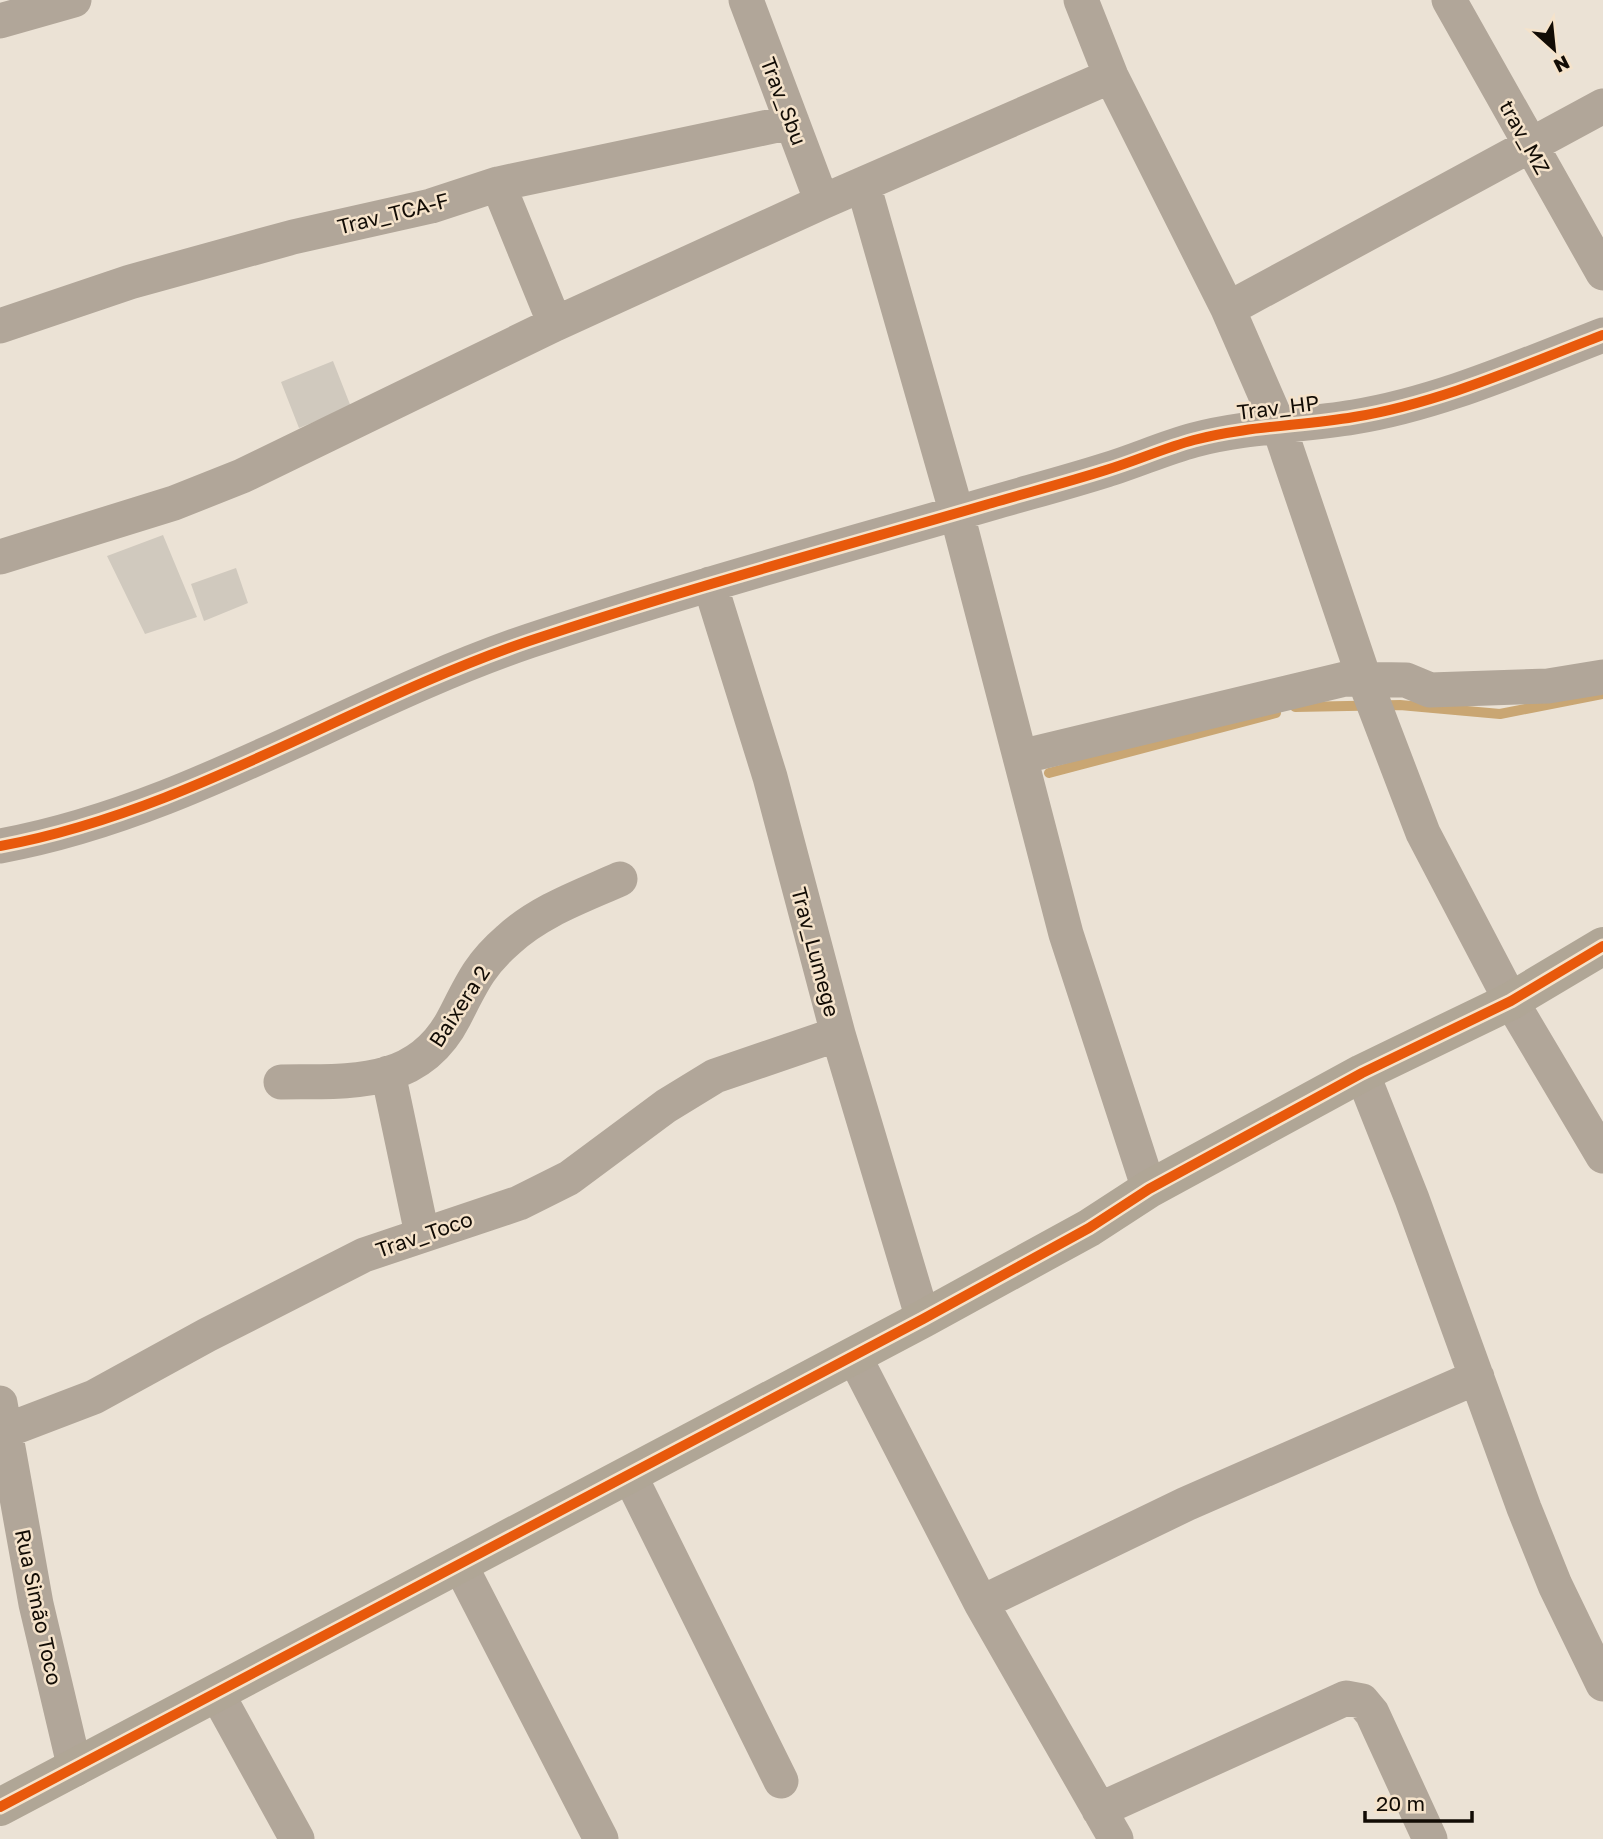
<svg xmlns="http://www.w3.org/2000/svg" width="1603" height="1839" font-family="'Golos Text',sans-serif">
<rect width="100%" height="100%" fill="#ebe2d5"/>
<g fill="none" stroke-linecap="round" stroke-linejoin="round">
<path stroke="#c9a673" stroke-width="10" d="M 1295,707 L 1400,705 L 1500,714 L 1603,694
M 1049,773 L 1276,713"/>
</g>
<path fill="#d0c9be" d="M 333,361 L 351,407 L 299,428 L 281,382 Z
M 163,535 L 197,617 L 145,634 L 107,556 Z
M 236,568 L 248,603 L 204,621 L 191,584 Z"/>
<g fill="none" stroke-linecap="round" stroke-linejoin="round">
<path stroke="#b1a699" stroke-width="35" d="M 746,0 L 822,202
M 1081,0 L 1111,76 L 1228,309 L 1278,424 L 1365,681 L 1423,833 L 1511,1001 L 1603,1156
M 1449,0 L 1603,273
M 0,21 L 74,0
M 498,184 L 555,324
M 863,184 L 957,514 L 1066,934 L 1149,1189
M 1228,309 L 1603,106
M 0,326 L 130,282 L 293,237 L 431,206 L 498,184 L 792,122
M 0,557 L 174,503 L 242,476 L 555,324 L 822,202 L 1111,76
M 710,584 L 770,777 L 838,1034 L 923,1319
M 1020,757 L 1345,679 L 1406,680 L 1430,690 L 1548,686 L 1603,677
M 0,846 C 187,812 350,702 529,641 C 681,590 837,548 992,503 C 1030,492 1068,482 1106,470 C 1136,461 1164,448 1194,440 C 1247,426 1300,426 1354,417 C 1440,403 1522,366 1603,335
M 388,1073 L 422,1234
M 1362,1073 L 1412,1199 L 1524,1508 L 1555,1585 L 1603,1684
M 281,1082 C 350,1081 418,1088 454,1018 C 471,985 479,965 508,940 C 539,911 582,896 620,879
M 854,1356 L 981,1603 L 1116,1839
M 0,1403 L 36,1604 L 75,1769
M 5,1431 L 94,1397 L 207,1335 L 364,1255 L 519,1203 L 569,1178 L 666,1106 L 715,1076 L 838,1034
M 629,1474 L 781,1781
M 459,1563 L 601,1839
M 981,1603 L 1186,1504 L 1477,1377
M 216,1692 L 297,1839
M 1099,1810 L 1346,1698 L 1362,1701 L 1372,1713 L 1430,1839"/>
<path stroke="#b0a696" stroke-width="38" d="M 0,1807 L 923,1319 L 1089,1228 L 1149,1189 L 1362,1073 L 1511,1001 L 1603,946"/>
<g stroke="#f5e3cb" stroke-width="15">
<path id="cycleway" d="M 0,846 C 187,812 350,702 529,641 C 681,590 837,548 992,503 C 1030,492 1068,482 1106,470 C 1136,461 1164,448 1194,440 C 1247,426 1300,426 1354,417 C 1440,403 1522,366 1603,335
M 0,1807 L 923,1319 L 1089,1228 L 1149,1189 L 1362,1073 L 1511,1001 L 1603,946"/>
</g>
<use href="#cycleway" stroke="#e8590c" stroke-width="10"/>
</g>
<g text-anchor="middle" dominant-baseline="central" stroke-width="5" stroke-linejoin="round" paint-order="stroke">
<g font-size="21" fill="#120c05" stroke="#f5e3cb">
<text transform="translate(784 101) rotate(69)">Trav_Sbu</text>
<text transform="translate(1525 137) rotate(61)">trav_MZ</text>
<text transform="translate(393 213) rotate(-14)">Trav_TCA-F</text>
<text transform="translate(1278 407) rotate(-7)">Trav_HP</text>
<text transform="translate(816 952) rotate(75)">Trav_Lumege</text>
<text transform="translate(459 1006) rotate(-57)">Baixera 2</text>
<text transform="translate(424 1234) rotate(-19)">Trav_Toco</text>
<text transform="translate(39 1607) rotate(78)">Rua Simão Toco</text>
</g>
</g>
<g transform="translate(1554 49) rotate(153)" stroke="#f5e3cb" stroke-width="5" paint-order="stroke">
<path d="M0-5L12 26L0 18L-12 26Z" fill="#120c05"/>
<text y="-10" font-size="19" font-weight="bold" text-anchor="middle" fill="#120c05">N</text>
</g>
<path d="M1365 1811v10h107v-10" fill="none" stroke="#120c05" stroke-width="3.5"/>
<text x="1376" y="1811" font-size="21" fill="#120c05" stroke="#f5e3cb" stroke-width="5" paint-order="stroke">20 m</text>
</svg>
